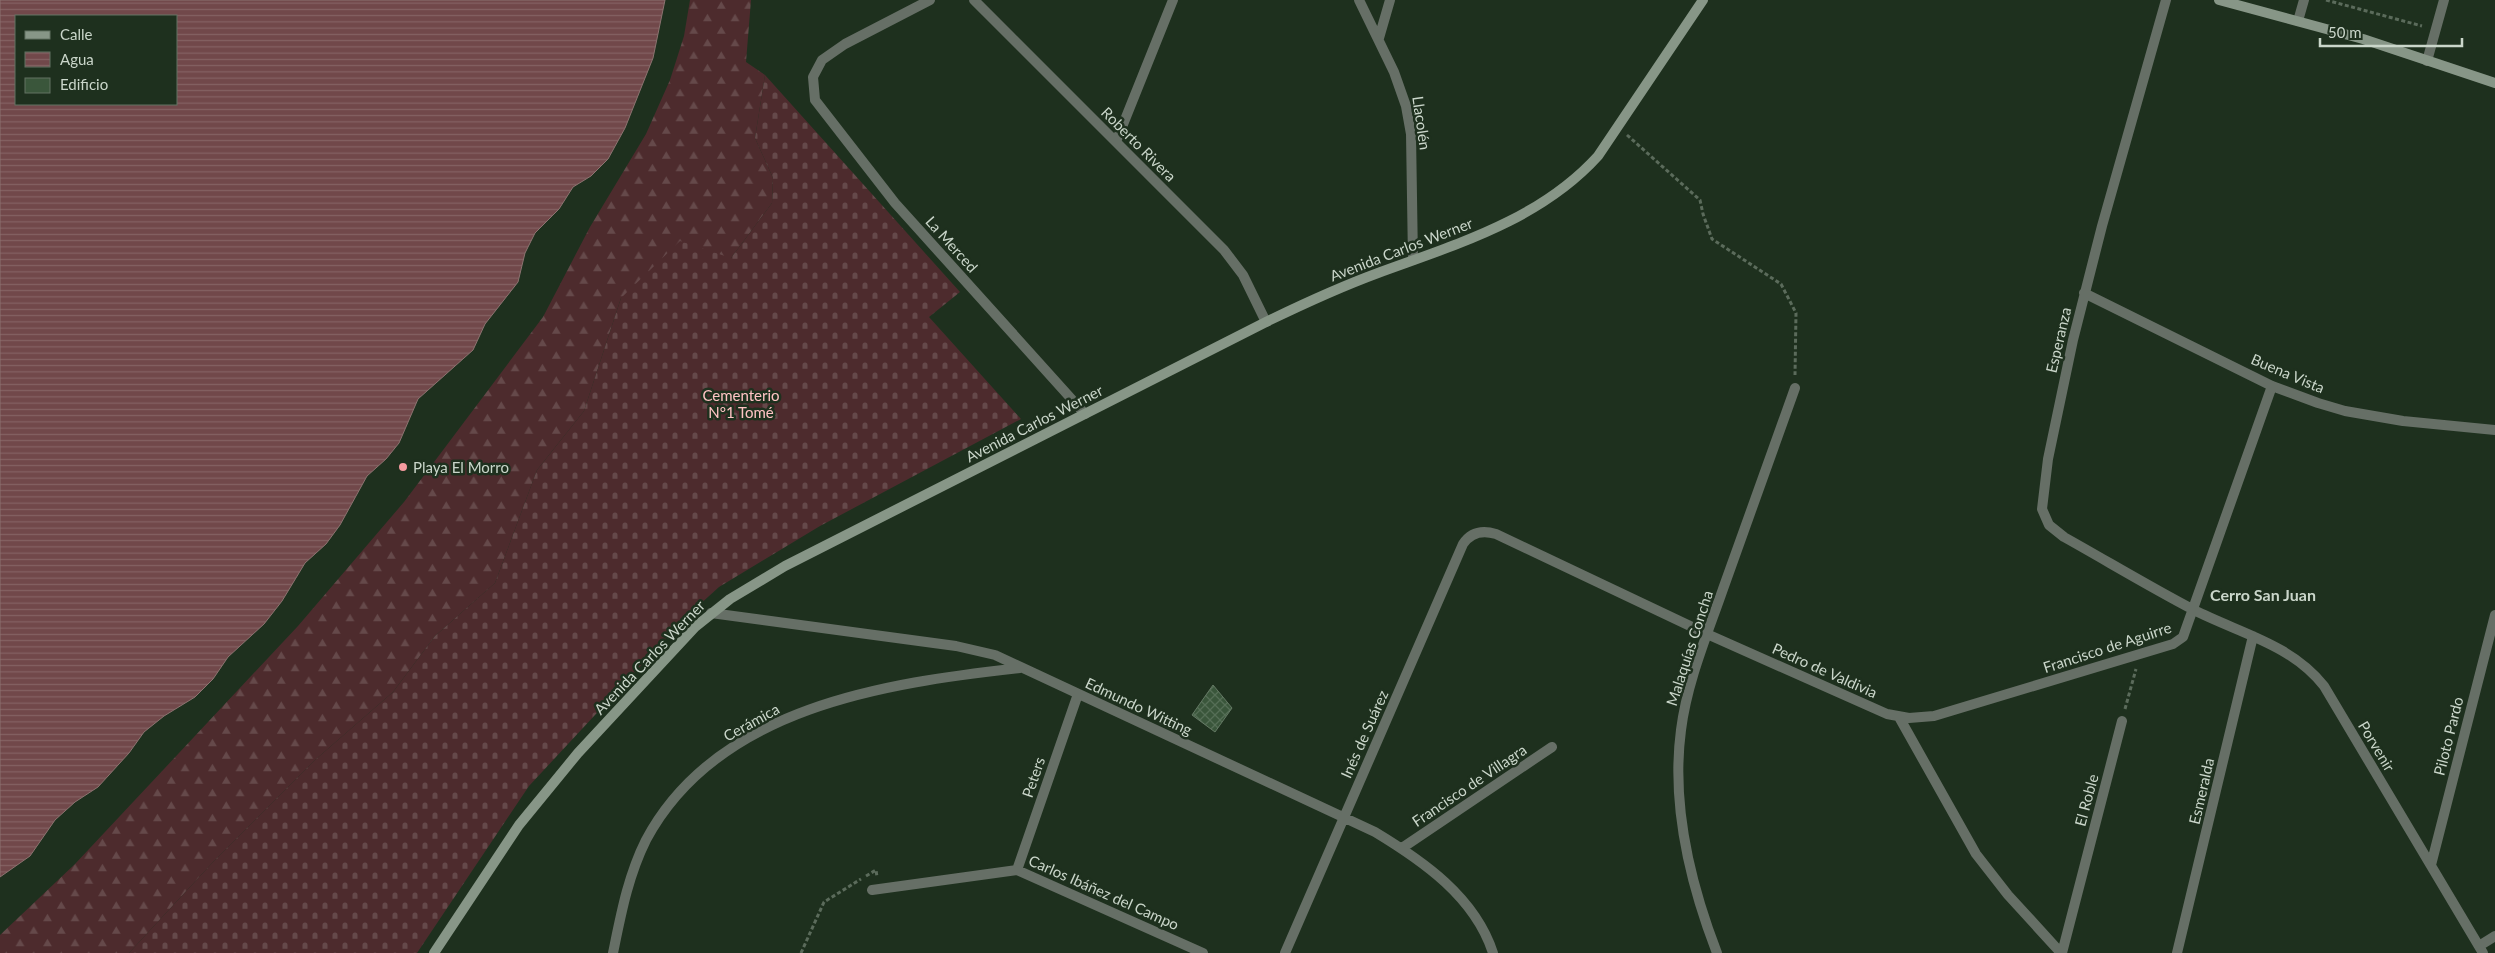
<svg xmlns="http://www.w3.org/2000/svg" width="2495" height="953" font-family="Lato,sans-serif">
<defs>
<pattern id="forest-firs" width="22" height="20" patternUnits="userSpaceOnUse" patternTransform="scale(1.25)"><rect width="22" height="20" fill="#4d2b2d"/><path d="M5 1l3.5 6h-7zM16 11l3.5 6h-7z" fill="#65494a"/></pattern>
<pattern id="cemetery-stones" width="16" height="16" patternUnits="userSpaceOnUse" patternTransform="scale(1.25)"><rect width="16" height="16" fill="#4d2b2d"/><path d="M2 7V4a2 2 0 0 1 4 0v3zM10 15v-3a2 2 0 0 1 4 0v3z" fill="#65494a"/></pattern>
<pattern id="water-rules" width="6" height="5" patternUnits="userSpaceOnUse" patternTransform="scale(1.25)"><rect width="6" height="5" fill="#71484a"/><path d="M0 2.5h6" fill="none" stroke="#846263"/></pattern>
<pattern id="building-cross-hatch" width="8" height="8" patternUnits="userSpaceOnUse" patternTransform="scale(1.25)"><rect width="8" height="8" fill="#3a563b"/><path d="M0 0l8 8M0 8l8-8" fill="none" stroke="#556e56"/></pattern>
</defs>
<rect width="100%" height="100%" fill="#1e301e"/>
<path fill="url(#forest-firs)" d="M 690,0 L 751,0 L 746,62 L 765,75 L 755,138 L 773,178 L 772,203 L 731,258 L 621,298 L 584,411 L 537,470 L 495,583 L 435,636 L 393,692 L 315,760 L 214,861 L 129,953 L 0,953 L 0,935 L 75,864 L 298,626 L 404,502 L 543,317 L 590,227 L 646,134 L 670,80 L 684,36 Z"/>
<path fill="url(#cemetery-stones)" d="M 765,75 L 960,292 L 929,317 L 1021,419 L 820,526 L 719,587 L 687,616 L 529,786 L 417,953 L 129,953 L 214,861 L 315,760 L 393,692 L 435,636 L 495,583 L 537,470 L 584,411 L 621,298 L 680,241 L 731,258 L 772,203 L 773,178 L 755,138 Z"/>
<path fill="url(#water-rules)" stroke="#8c7370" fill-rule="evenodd" d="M 0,0 L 665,0 L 653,58 L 625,128 L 608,159 L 591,176 L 573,187 L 559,209 L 535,233 L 525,253 L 518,282 L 485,324 L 473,350 L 418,399 L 399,443 L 386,459 L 367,476 L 340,525 L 326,544 L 305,563 L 282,601 L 264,624 L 228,657 L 213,679 L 195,697 L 164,716 L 144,732 L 129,753 L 98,787 L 75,802 L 55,820 L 30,856 L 0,877 ZM 16,16 L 176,16 L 176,104 L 16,104 Z"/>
<path fill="url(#building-cross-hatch)" stroke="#647964" d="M 1213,685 L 1232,708 L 1215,732 L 1192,715 Z"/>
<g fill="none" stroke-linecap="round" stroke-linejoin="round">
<path stroke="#5b6b5b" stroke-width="3" stroke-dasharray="4 2.5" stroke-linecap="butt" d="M 2326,0 L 2422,26
M 1627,135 L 1700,200 L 1703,214 L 1712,239 L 1781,284 L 1796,313 L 1795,375
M 2125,709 L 2136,669
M 866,876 L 876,870 L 877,877
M 801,953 L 824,902 L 861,879"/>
<path stroke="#666f66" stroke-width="10" d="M 930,0 L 845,44 L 822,60 L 813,77 L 815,100 L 895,203 L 1085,414
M 974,0 L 1224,250 L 1243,275 L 1266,322
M 1359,0 L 1394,72 L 1406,106 L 1411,134 L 1413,260
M 2166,0 L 2102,226 L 2073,340 L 2048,459 L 2042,509 L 2049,525 L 2064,537 C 2107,561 2150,587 2194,610 C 2239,633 2291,644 2324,686 L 2483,953
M 2298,21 L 2304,0
M 1379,38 L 1390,0
M 2427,61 L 2444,0
M 1116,142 L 1173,0
M 2084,293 L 2272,386 L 2318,403 L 2345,411 L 2403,421 L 2495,430
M 711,613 L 956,646 L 995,655 L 1375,832 C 1423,861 1475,897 1493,953
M 1899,717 L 1976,854 L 2008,895 L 2061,953
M 1402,848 L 1552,747
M 2431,865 L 2495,615
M 1017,870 L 1078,694
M 872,890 L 1017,870 L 1203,953
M 2479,946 L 2495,936
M 613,953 C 621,914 628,876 646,840 C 717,707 885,683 1020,668
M 1285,953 L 1463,544 C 1471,532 1483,530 1496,534 L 1707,634 L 1887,714 L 1909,718 L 1934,716 L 2173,644 L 2183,637 L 2272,386
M 1717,953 C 1690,883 1671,805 1681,730 C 1687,682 1707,635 1723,589 C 1747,522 1771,455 1795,388
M 2062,953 L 2122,721
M 2177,953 L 2253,636"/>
<path stroke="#879687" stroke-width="10" d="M 2219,0 L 2363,39 L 2495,83
M 434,953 L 519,825 L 578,753 L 695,627 L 730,599 L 785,566 L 1266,322 C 1303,304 1340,287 1378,273 C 1457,244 1540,220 1598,156 L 1703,0"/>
</g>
<circle fill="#f59b9f" stroke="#1e301e" stroke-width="2" cx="403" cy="467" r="5"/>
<g text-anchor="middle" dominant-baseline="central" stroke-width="5" stroke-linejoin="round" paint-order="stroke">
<g font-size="15" fill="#cad6ca" stroke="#1e301e">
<text transform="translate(1422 123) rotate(82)">Llacolén</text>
<text transform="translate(1139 144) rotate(45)">Roberto Rivera</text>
<text transform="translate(952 244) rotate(48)">La Merced</text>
<text transform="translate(1401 249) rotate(-21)">Avenida Carlos Werner</text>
<text transform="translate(2058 340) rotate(-77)">Esperanza</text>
<text transform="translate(2288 373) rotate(23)">Buena Vista</text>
<text transform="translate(1034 423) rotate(-27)">Avenida Carlos Werner</text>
<text transform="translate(2107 647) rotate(-18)">Francisco de Aguirre</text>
<text transform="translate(1689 648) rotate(-72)">Malaquías Concha</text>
<text transform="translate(649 657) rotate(-46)">Avenida Carlos Werner</text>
<text transform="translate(1825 670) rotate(24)">Pedro de Valdivia</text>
<text transform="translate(1139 706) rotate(25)">Edmundo Witting</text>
<text transform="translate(751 722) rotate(-29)">Cerámica</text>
<text transform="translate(1364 734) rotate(-66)">Inés de Suárez</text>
<text transform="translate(2448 736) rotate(-76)">Piloto Pardo</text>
<text transform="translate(2377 746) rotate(59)">Porvenir</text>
<text transform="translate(1033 777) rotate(-71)">Peters</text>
<text transform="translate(1469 785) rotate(-34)">Francisco de Villagra</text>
<text transform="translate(2201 791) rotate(-77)">Esmeralda</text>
<text transform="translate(2086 800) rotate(-75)">El Roble</text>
<text transform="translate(1104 892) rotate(24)">Carlos Ibáñez del Campo</text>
</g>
<g font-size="15" fill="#ffc3c4" stroke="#1e301e">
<text x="741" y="395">Cementerio<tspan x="741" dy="17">N°1 Tomé</tspan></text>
</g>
<g font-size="15" fill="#cad6ca" stroke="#1e301e" text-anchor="start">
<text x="413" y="467">Playa El Morro</text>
</g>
<g font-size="16" font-weight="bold" fill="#cad6ca" stroke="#1e301e">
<text x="2263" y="594">Cerro San Juan</text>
</g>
</g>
<rect x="15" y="15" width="162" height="90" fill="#1e301e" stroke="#637263"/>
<rect x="25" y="31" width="25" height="8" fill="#879687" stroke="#637263"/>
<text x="60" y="40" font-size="15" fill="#cad6ca">Calle</text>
<rect x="25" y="52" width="25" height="15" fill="url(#water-rules)" stroke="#637263"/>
<text x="60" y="65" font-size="15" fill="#cad6ca">Agua</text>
<rect x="25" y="78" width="25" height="15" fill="#3a563b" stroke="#637263"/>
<text x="60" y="90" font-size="15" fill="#cad6ca">Edificio</text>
<path d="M2320 38v8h142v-8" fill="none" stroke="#cad6ca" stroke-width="2.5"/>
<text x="2328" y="38" font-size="15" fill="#cad6ca" stroke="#1e301e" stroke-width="4" paint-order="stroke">50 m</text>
</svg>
